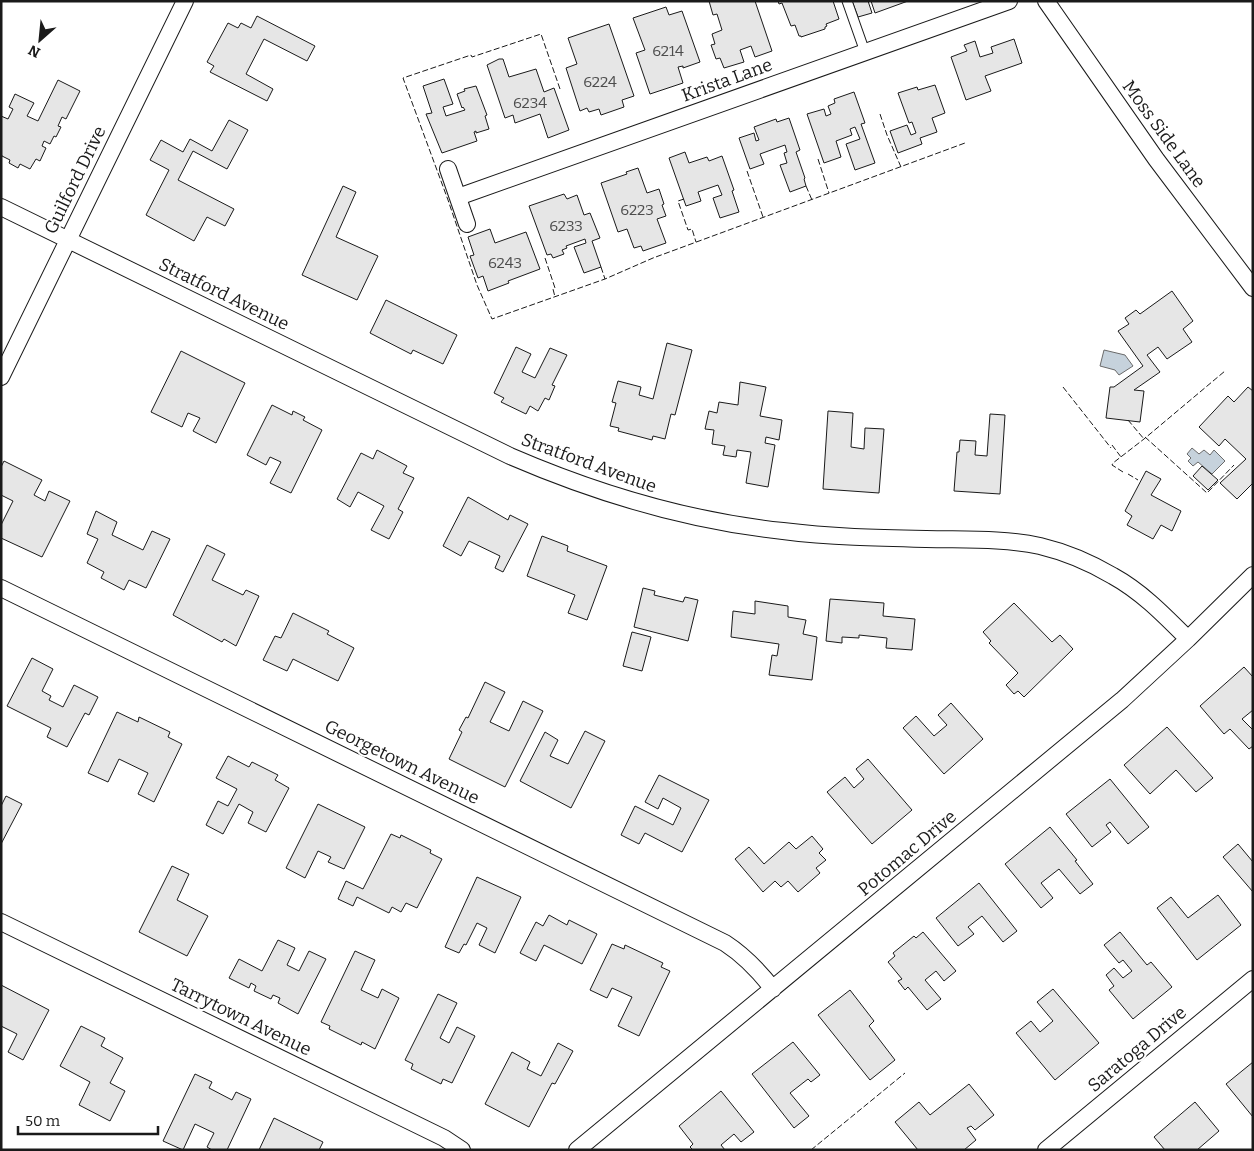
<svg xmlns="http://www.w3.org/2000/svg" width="1254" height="1151" font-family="Bitter,serif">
<rect width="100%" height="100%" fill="#fff"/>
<path fill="#c6d2dc" stroke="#6a6a6a" d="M 1104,350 L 1125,355 L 1133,366 L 1119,375 L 1115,370 L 1100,366 Z
M 1192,448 L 1199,454 L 1204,450 L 1210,455 L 1214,450 L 1225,461 L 1212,474 L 1198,462 L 1193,466 L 1188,461 L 1191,458 L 1187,454 Z"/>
<path fill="#e6e6e6" stroke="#1a1a1a" d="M 709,1 L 755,1 L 772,51 L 755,57 L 751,46 L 740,50 L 744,62 L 724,68 L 720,58 L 716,59 L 711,45 L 715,44 L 712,34 L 722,30 L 717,14 L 713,15 Z
M 778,1 L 833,1 L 839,19 L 826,24 L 827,26 L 825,27 L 825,29 L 801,37 L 801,36 L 799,36 L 795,25 L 791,26 L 782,3 L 779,4 Z
M 852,1 L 868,1 L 872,13 L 858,17 Z
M 871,1 L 908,1 L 875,13 Z
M 666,7 L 669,15 L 682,11 L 700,62 L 683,68 L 683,66 L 678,67 L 683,83 L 650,94 L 636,53 L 645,50 L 633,18 Z
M 257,16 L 315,46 L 307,61 L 264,39 L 246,74 L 273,89 L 267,101 L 210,72 L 214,66 L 207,62 L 228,23 L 238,28 L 241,23 L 251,28 Z
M 609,24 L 634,96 L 622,100 L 624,107 L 601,115 L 599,109 L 589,112 L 587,108 L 580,111 L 566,68 L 577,64 L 568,38 Z
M 1014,39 L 1022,63 L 985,76 L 991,91 L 966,100 L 951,57 L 967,51 L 964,45 L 975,41 L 980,57 L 993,53 L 991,47 Z
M 499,59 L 503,59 L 509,77 L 536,69 L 544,92 L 554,88 L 569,130 L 548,138 L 540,114 L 515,123 L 513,115 L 505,118 L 487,65 Z
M 444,79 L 453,104 L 443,107 L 446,116 L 465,110 L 463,107 L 462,108 L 457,94 L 465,91 L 464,89 L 476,86 L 487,115 L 485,116 L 489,129 L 476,133 L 476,131 L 474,132 L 477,141 L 442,153 L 426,114 L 432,113 L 423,86 Z
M 58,80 L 80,91 L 66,119 L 62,117 L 58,126 L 61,127 L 56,137 L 54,136 L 50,144 L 44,141 L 42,146 L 46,148 L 40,161 L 36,159 L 30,169 L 20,164 L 18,168 L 9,163 L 10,160 L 2,156 L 1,154 L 1,116 L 8,119 L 13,109 L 9,107 L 15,94 L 34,103 L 27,116 L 38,121 Z
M 935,85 L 945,113 L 932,118 L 937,132 L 920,138 L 922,144 L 898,153 L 890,131 L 907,125 L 911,135 L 916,133 L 912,122 L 909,123 L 898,93 L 917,87 L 918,90 Z
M 854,92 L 865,123 L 861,124 L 875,163 L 855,170 L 846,144 L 860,139 L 855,127 L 850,129 L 852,135 L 836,141 L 841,157 L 824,163 L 807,114 L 824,109 L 826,116 L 831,114 L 828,106 L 835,103 L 834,99 Z
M 789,118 L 800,150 L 796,152 L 805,178 L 804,179 L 806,186 L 790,192 L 780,165 L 787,163 L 784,153 L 787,152 L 785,145 L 760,154 L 764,164 L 750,169 L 739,138 L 754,133 L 756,141 L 759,140 L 754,127 L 776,119 L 777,122 Z
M 229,120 L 248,130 L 227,169 L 193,151 L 178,180 L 234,209 L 225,226 L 207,217 L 194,241 L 146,215 L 169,170 L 150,160 L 161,140 L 183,152 L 190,139 L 212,151 Z
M 685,152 L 689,163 L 707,157 L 709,161 L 722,156 L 734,190 L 732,191 L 739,212 L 720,218 L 713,198 L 722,195 L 718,185 L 698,192 L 701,201 L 686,206 L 669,158 Z
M 638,168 L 647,193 L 659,189 L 664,204 L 662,205 L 666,216 L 657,219 L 666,243 L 643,251 L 641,246 L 634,248 L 627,229 L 618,232 L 601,183 L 627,174 L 626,172 Z
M 343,186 L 356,192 L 336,237 L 378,256 L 357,300 L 302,275 Z
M 564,194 L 567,199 L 577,195 L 584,215 L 590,213 L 600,238 L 592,241 L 601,267 L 584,273 L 574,247 L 586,243 L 585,239 L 566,246 L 567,248 L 562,250 L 564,254 L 553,258 L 551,254 L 547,255 L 529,206 Z
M 490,229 L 495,243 L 526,232 L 540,269 L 508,281 L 509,283 L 488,291 L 483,276 L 478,278 L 470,256 L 474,255 L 468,237 Z
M 1172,291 L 1193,321 L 1183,329 L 1192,342 L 1167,359 L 1158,347 L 1147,355 L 1160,372 L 1134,390 L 1144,391 L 1140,422 L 1106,418 L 1110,387 L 1114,387 L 1143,366 L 1118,331 L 1129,324 L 1125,318 L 1136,310 L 1140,314 Z
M 386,300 L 457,335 L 443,364 L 413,350 L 411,354 L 370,333 Z
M 667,343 L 692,350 L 675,415 L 671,414 L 665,439 L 653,436 L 652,440 L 618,431 L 619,428 L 610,426 L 616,403 L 612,402 L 618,381 L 641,387 L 639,395 L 653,399 Z
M 516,347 L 531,354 L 522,372 L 535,378 L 550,348 L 567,355 L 552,385 L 555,386 L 549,400 L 545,398 L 538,411 L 530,406 L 526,414 L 501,402 L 504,398 L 494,393 Z
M 181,351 L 245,383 L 216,443 L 193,431 L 200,418 L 188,413 L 182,427 L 151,412 Z
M 740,382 L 766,387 L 760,416 L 782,420 L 779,440 L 766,437 L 765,443 L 775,445 L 768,487 L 746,483 L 751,452 L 737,450 L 736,457 L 723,455 L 725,446 L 712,444 L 714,430 L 705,429 L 709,411 L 717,413 L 719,402 L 738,405 Z
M 1248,387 L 1253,391 L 1253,483 L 1237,499 L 1220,483 L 1246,459 L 1225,439 L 1219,446 L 1199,427 L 1228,396 L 1234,402 Z
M 272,405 L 292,415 L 293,411 L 305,417 L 303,420 L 322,430 L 291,493 L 270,483 L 281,462 L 270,457 L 266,465 L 247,455 Z
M 828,411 L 853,413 L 851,447 L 864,449 L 865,428 L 884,429 L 879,493 L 823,489 Z
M 990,414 L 1005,415 L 1000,494 L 954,491 L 957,452 L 959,452 L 960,440 L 976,441 L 975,455 L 987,456 Z
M 377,450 L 407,466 L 403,473 L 414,478 L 398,509 L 403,512 L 389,539 L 371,530 L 384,506 L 358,492 L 350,507 L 337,499 L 361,453 L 373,459 Z
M 4,461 L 42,480 L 34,495 L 45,501 L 49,491 L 70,501 L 42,557 L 1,538 L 1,525 L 13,501 L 1,495 L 1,467 Z
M 1202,466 L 1218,480 L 1208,490 L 1193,476 Z
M 1146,471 L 1161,479 L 1151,495 L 1181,511 L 1172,531 L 1161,525 L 1153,539 L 1127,525 L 1132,516 L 1125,511 Z
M 468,497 L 508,520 L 510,515 L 528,524 L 503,572 L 495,568 L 500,556 L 469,541 L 461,556 L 443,546 Z
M 96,511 L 117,522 L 112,535 L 143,550 L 152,531 L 170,539 L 146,588 L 129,580 L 124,590 L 101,578 L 104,572 L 87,563 L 98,539 L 87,534 Z
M 542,536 L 568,546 L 567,551 L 607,566 L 587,620 L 568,613 L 575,595 L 527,576 Z
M 207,545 L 225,554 L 212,580 L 243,595 L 246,590 L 259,596 L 236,646 L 224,639 L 222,642 L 173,615 Z
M 643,588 L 655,591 L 654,595 L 683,602 L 685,597 L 698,600 L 688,641 L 634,627 Z
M 830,599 L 884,603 L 883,616 L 915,619 L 912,650 L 886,648 L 887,638 L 859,635 L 859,638 L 842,637 L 842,643 L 826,641 Z
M 755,601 L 788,606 L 788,617 L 806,620 L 803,634 L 817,637 L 812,680 L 769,675 L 772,655 L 777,656 L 779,644 L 731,637 L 733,611 L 755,614 Z
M 1014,603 L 1052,642 L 1060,635 L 1073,649 L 1024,697 L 1018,691 L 1014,694 L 1006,685 L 1018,673 L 989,643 L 991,641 L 983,632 Z
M 293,613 L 329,631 L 327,634 L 354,648 L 338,681 L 293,659 L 287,671 L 263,660 L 275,636 L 281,638 Z
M 632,632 L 651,637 L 642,671 L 623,666 Z
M 32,658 L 53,669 L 42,691 L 51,696 L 49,700 L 63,707 L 74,685 L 98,697 L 89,715 L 85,713 L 67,747 L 47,737 L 51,728 L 7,706 Z
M 1244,667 L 1253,677 L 1253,710 L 1242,719 L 1253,730 L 1253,746 L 1249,749 L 1230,729 L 1224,734 L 1200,706 Z
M 485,682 L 505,692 L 490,722 L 509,731 L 523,701 L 543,711 L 505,787 L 449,759 L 462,732 L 459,730 L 466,717 L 468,718 Z
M 951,703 L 983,739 L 944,774 L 903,728 L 916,716 L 934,736 L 947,725 L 938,715 Z
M 117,712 L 138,722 L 139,717 L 170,732 L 168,737 L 182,744 L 154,802 L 138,794 L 148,773 L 119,759 L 108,782 L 88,773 Z
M 1167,727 L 1213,778 L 1196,792 L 1176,770 L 1150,794 L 1124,765 Z
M 585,731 L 605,741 L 571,808 L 520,781 L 545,732 L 558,740 L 550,756 L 568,764 Z
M 228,756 L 249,767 L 252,762 L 278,775 L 275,780 L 289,788 L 266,832 L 248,823 L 253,812 L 239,804 L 223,834 L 206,825 L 218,801 L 228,806 L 237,789 L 216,778 Z
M 868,759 L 912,810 L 872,844 L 827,792 L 845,777 L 854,788 L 864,779 L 856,769 Z
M 659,775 L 709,800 L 682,852 L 645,833 L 639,844 L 621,835 L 635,806 L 673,825 L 681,808 L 663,798 L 658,809 L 645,802 Z
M 1110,779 L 1149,827 L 1128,844 L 1110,822 L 1106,825 L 1111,832 L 1092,847 L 1066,814 Z
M 6,796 L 22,804 L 1,844 L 1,806 Z
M 318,804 L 365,827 L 344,869 L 328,862 L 331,857 L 318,851 L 305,878 L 286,868 Z
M 1050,827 L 1077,860 L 1075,861 L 1093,884 L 1080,894 L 1059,869 L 1041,883 L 1053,898 L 1041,908 L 1005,864 Z
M 391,834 L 400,838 L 401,835 L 431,850 L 430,853 L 442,859 L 417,908 L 406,903 L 401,912 L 392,907 L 389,913 L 357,897 L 353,906 L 338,899 L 346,881 L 363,889 Z
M 812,836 L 823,849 L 819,853 L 826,860 L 816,868 L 820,873 L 798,892 L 788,881 L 781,887 L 775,881 L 763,892 L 735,859 L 749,847 L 764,864 L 789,842 L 796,849 Z
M 1238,844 L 1253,862 L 1253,892 L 1223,857 Z
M 172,866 L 189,874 L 177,900 L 208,916 L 187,956 L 139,932 Z
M 477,877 L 521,897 L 495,953 L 479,945 L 487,928 L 477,923 L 466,945 L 464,944 L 459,953 L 445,947 Z
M 979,883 L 1017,931 L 1003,942 L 982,916 L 968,927 L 974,934 L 958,946 L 936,918 Z
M 1218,895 L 1241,925 L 1197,960 L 1157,908 L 1171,897 L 1188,918 Z
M 549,915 L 567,925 L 569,920 L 597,934 L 582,964 L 544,945 L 536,961 L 520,953 L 536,922 L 543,926 Z
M 923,932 L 956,971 L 944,981 L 936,971 L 925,980 L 941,999 L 927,1010 L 908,987 L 905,990 L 898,981 L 902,979 L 888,962 L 895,956 L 893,953 L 914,936 L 916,938 Z
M 1120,932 L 1147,965 L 1151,962 L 1172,987 L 1133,1019 L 1109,990 L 1114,986 L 1106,975 L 1114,968 L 1123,978 L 1132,971 L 1123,960 L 1119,963 L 1104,945 Z
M 278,940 L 295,948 L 287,965 L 299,971 L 309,951 L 326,959 L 298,1014 L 278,1003 L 280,998 L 273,995 L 271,999 L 254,991 L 256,986 L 251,983 L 249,988 L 229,978 L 239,959 L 262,971 Z
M 612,944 L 624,949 L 625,945 L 663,963 L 661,967 L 670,971 L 639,1036 L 618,1026 L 632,997 L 612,988 L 607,998 L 590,990 Z
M 355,951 L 375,960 L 361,990 L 378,998 L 382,989 L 399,998 L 375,1049 L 362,1042 L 361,1045 L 329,1029 L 330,1026 L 321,1022 Z
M 1,985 L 49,1010 L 23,1060 L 8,1052 L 17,1034 L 1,1026 Z
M 1053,989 L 1099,1043 L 1055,1080 L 1016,1033 L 1031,1021 L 1040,1032 L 1053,1021 L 1037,1002 Z
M 850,990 L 874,1021 L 869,1026 L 895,1060 L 870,1080 L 818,1015 Z
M 438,994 L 457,1003 L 440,1038 L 449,1043 L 457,1027 L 475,1036 L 452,1083 L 443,1079 L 441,1084 L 411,1069 L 413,1064 L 405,1060 Z
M 81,1026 L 105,1038 L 101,1046 L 123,1058 L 110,1083 L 125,1091 L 110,1121 L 79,1105 L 90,1082 L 60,1066 Z
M 793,1042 L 820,1075 L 811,1082 L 808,1079 L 790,1093 L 809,1116 L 794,1128 L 752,1074 Z
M 558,1043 L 573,1051 L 555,1084 L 552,1083 L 529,1127 L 485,1104 L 512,1052 L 530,1062 L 527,1069 L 541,1076 Z
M 1253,1062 L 1253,1117 L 1226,1084 Z
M 195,1074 L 212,1082 L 209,1088 L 232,1100 L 236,1092 L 251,1099 L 227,1150 L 212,1150 L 207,1147 L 214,1133 L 195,1124 L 183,1150 L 163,1141 Z
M 969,1084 L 994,1115 L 975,1130 L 971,1126 L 967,1128 L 976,1140 L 964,1150 L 918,1150 L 895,1122 L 919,1102 L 930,1115 Z
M 721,1091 L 754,1132 L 741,1142 L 734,1134 L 721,1145 L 725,1150 L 693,1150 L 690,1147 L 693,1144 L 679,1126 Z
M 1195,1102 L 1219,1131 L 1197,1150 L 1165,1150 L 1154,1137 Z
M 274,1118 L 323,1142 L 319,1150 L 259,1150 Z"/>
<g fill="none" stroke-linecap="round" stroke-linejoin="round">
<g stroke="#1a1a1a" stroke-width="11">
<path id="service" d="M 847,1 L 865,52"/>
</g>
<g stroke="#1a1a1a" stroke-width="18">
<path id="minor" d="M 1046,1 L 1156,159 L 1253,288
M 448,169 L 467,224
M 458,197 L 1009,1
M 1,207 L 510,456 C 598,494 688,521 783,531 C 830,537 878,538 926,539 C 964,540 1003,538 1040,546 C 1065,552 1091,563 1113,576 C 1142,592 1165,616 1188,639
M 1,377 L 185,1
M 1,588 L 725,943 C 745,956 759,971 773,989
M 1,922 L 444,1138 L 462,1150
M 577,1150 L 1122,700 L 1188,639 L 1253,575
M 1046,1150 L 1253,979"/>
</g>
<use href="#service" stroke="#fff" stroke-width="9"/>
<use href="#minor" stroke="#fff" stroke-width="16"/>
<path stroke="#1a1a1a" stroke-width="1" stroke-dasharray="6 2.5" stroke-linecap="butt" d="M 560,89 L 541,34 L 472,57 L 471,55 L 403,78 L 448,200 L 477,285 L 492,319 L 605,279 L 653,258 L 965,143
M 880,114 L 887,135 L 901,167
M 818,159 L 829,193
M 747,171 L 763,217
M 806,186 L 812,200
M 684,199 L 678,201 L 688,230 L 692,229 L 696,242
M 545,258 L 555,288 L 553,289 L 555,297
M 601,267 L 605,279
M 1063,387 L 1111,448
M 1128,420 L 1144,439
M 1145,437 L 1207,493 L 1234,465
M 1112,445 L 1121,457
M 1123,472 L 1112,465 L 1113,463 L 1144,439 L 1225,371
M 1128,474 L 1138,480
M 811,1150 L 905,1073"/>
</g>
<g text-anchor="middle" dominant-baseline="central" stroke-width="4" stroke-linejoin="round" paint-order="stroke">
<g font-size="15" fill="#4d4d4d">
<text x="668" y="51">6214</text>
<text x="600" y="82">6224</text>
<text x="530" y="103">6234</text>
<text x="637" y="210">6223</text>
<text x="566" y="226">6233</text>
<text x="505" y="263">6243</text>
</g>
<g font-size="18" fill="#1a1a1a" stroke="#fff">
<text transform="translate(727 80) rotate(-20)">Krista Lane</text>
<text transform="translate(1164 134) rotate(54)">Moss Side Lane</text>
<text transform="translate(75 180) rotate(-64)">Guilford Drive</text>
<text transform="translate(224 294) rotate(26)">Stratford Avenue</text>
<text transform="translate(589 463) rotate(20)">Stratford Avenue</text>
<text transform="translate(402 762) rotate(26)">Georgetown Avenue</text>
<text transform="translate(907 853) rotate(-40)">Potomac Drive</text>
<text transform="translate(241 1017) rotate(26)">Tarrytown Avenue</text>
<text transform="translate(1137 1049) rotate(-40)">Saratoga Drive</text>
</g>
</g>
<rect width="1254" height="1151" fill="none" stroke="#1a1a1a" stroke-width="5"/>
<g transform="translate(40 40) rotate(207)" stroke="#ffffff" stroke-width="4" paint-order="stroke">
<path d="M0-4L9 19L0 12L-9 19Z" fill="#1a1a1a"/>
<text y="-8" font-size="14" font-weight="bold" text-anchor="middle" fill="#1a1a1a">N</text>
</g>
<path d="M18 1126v8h140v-8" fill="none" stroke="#1a1a1a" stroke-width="2.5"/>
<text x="25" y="1126" font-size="15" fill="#1a1a1a" stroke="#ffffff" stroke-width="4" paint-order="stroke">50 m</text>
</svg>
